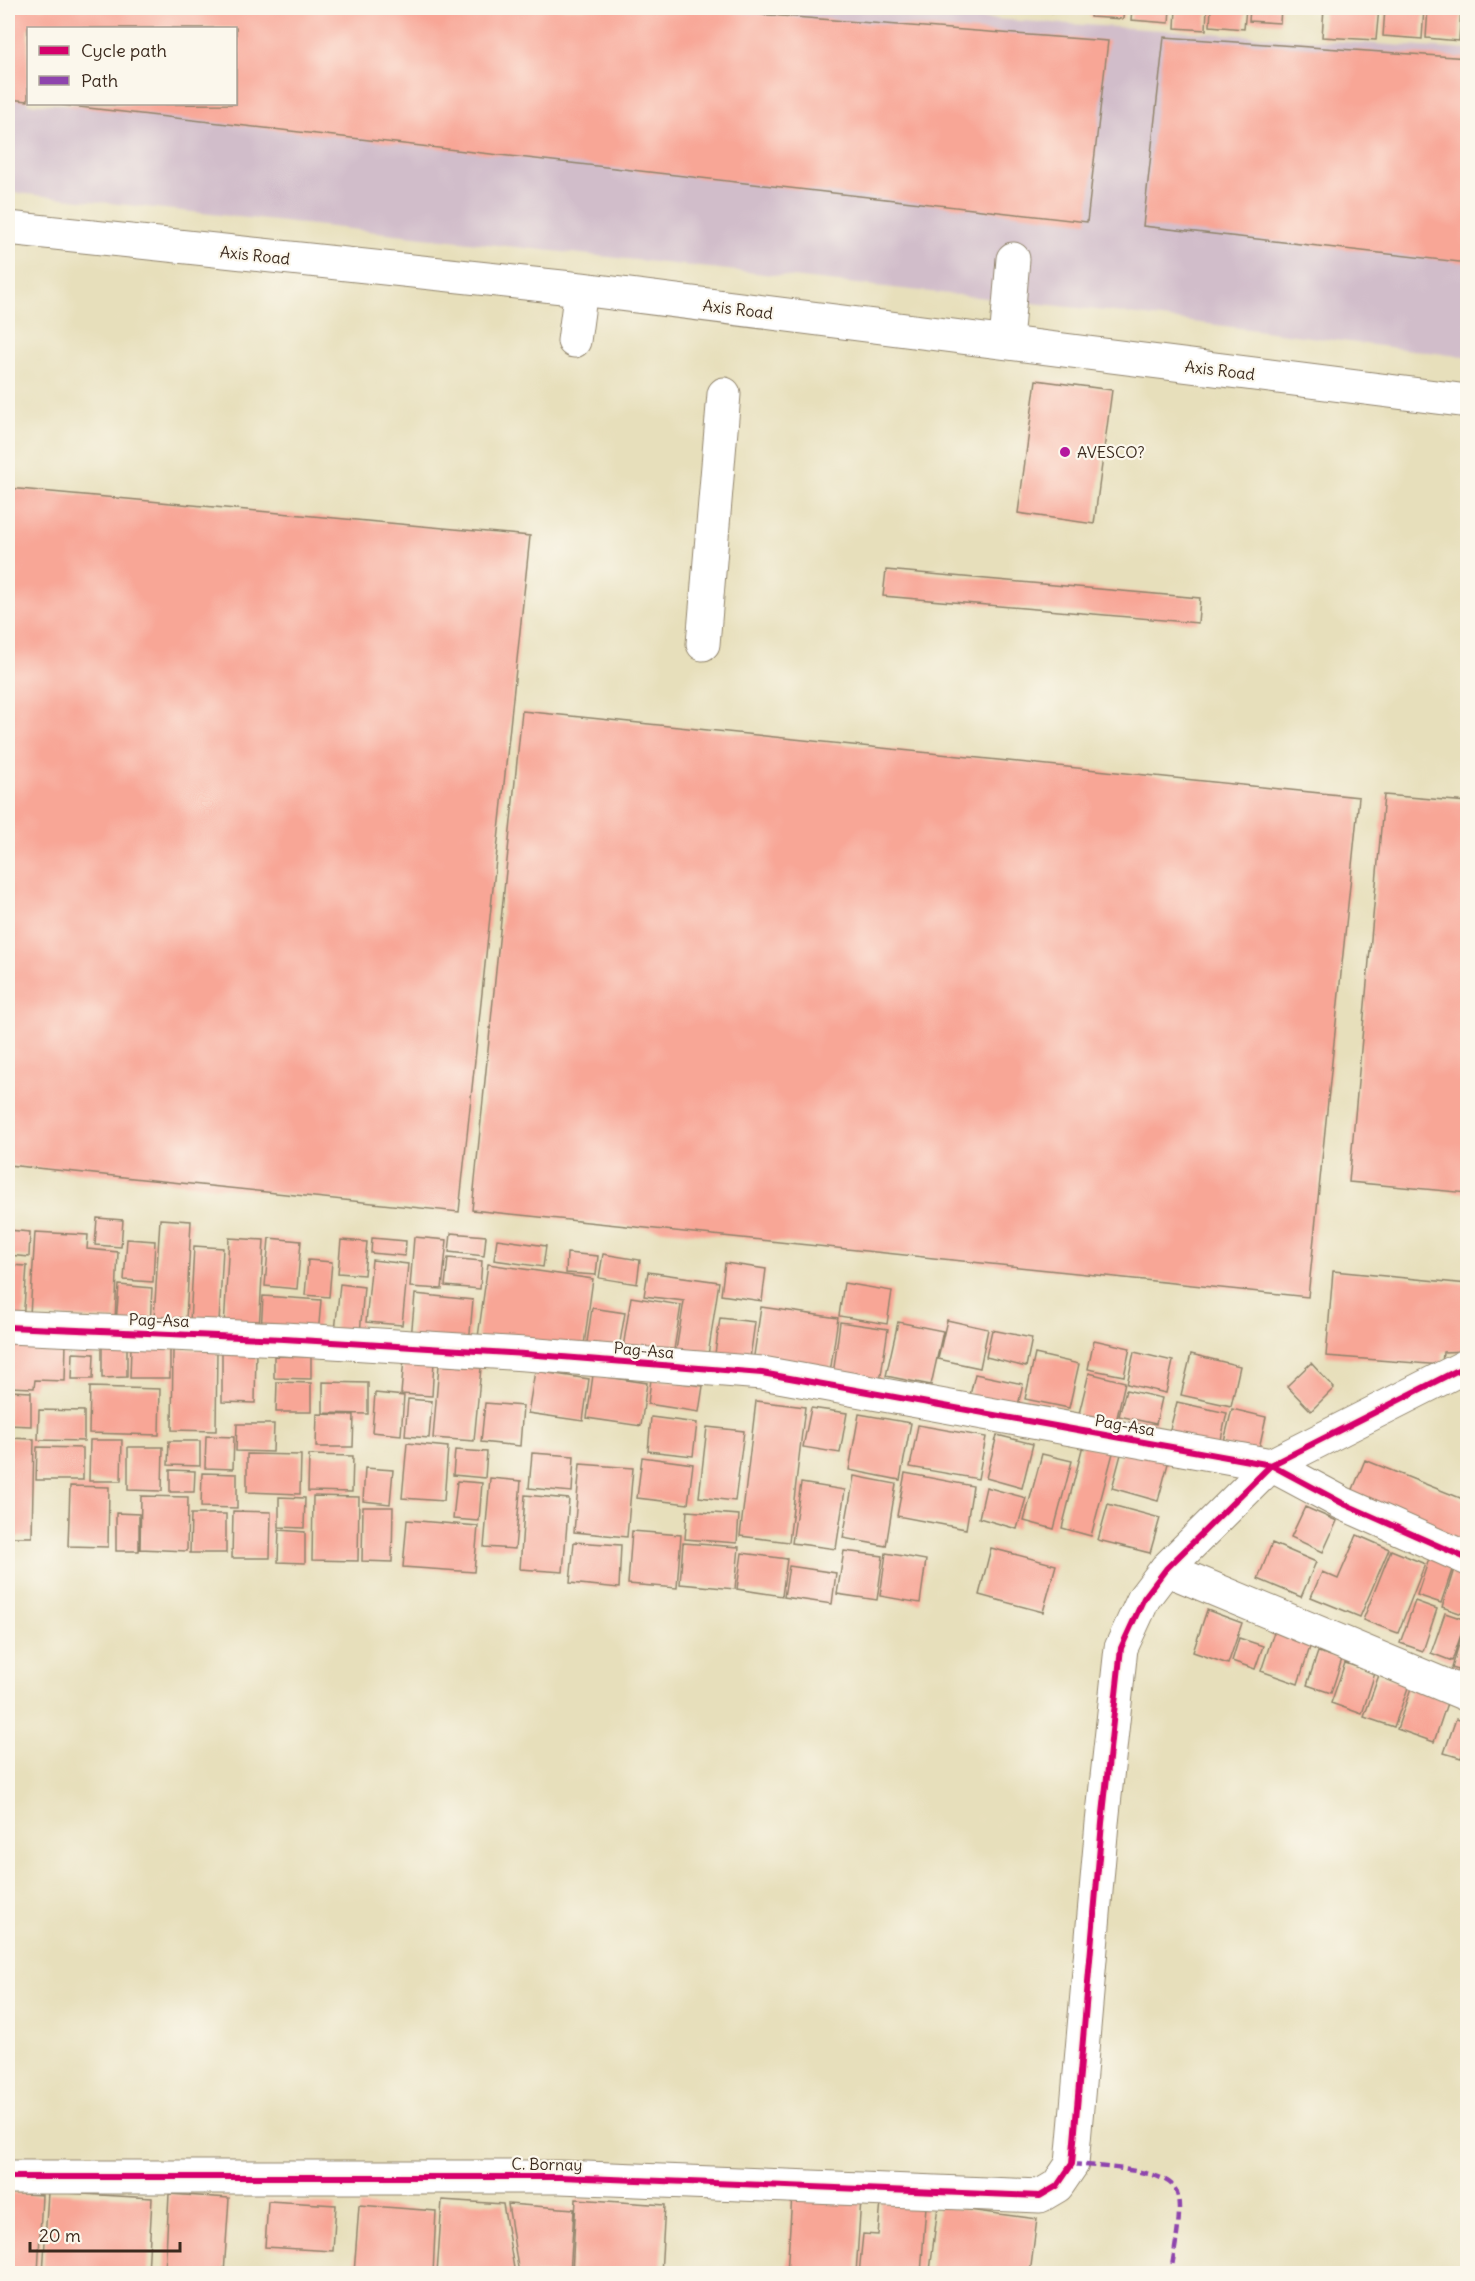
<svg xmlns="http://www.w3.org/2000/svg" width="1475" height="2281" font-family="Delius,sans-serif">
<rect width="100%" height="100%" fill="#fbf7ec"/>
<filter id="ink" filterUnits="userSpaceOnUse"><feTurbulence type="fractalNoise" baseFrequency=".0167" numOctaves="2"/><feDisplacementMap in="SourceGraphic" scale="12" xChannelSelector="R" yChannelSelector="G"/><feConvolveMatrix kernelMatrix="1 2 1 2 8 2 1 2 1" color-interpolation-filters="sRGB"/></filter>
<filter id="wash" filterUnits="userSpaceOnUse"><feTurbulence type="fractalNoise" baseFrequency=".008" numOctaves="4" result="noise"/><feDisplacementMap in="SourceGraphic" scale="24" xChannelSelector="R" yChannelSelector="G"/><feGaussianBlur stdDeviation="1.35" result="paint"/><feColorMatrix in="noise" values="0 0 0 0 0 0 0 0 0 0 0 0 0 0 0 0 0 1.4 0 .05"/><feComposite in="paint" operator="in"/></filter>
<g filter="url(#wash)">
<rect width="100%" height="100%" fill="#e7dfbb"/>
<path fill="#d1bdca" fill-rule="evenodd" d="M 8,8 L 824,8 L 1467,50 L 1467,357 L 1106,311 L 8,192 ZM 28,28 L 236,28 L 236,104 L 28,104 Z"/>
<g id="blocks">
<path fill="#f8a696" d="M 8,8 L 678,8 L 1108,41 L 1087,222 L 62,105 L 236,104 L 236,28 L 28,28 L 28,101 L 8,99 Z
M 1023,8 L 1059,8 L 1059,13 L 1022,10 Z
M 1091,8 L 1124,8 L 1123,19 L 1090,17 Z
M 1132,8 L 1170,8 L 1169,23 L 1131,20 Z
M 1176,8 L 1207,8 L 1206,30 L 1175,28 Z
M 1211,8 L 1246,8 L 1244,29 L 1210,26 Z
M 1250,8 L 1281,8 L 1280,23 L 1249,21 Z
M 1324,8 L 1379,8 L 1376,40 L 1322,37 Z
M 1385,8 L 1424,8 L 1422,39 L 1383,36 Z
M 1428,8 L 1461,8 L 1459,41 L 1426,38 Z
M 1164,37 L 1468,58 L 1468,263 L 1143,226 Z
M 1036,380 L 1112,390 L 1094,524 L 1018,513 Z
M 8,488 L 530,536 L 459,1212 L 8,1165 Z
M 886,570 L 1200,598 L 1198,623 L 883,596 Z
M 522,711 L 1359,797 L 1308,1297 L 472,1210 Z
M 1384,795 L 1468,802 L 1468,1193 L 1349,1182 Z
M 97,1218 L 123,1220 L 121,1247 L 95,1245 Z
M 160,1219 L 191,1221 L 186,1321 L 154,1319 Z
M 8,1230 L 30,1232 L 29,1257 L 8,1255 Z
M 35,1232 L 88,1235 L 87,1249 L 118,1252 L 115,1320 L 30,1315 Z
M 451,1233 L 486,1236 L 484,1256 L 449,1252 Z
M 414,1237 L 447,1240 L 442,1289 L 410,1287 Z
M 229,1238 L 264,1240 L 259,1330 L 224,1328 Z
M 269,1238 L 301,1241 L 297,1289 L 265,1286 Z
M 372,1238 L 406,1241 L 405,1256 L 371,1253 Z
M 127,1239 L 155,1241 L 153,1282 L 124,1280 Z
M 497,1239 L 546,1246 L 543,1267 L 494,1260 Z
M 341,1240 L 367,1242 L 364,1275 L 338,1273 Z
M 194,1246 L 223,1248 L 219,1323 L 190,1322 Z
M 567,1253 L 598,1256 L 596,1275 L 566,1273 Z
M 603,1254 L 640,1260 L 637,1284 L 599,1278 Z
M 448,1258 L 482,1261 L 480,1289 L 445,1286 Z
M 308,1260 L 332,1262 L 329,1297 L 305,1295 Z
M 372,1260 L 408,1264 L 402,1325 L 366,1322 Z
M 725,1263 L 766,1269 L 762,1301 L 721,1295 Z
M 488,1264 L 593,1279 L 583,1352 L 478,1337 Z
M 8,1265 L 27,1266 L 23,1321 L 8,1320 Z
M 1333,1271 L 1468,1284 L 1468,1351 L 1443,1352 L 1442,1365 L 1326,1356 Z
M 648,1272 L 719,1282 L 707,1362 L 675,1357 L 684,1301 L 644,1296 Z
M 844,1283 L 892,1291 L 887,1324 L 839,1316 Z
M 340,1284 L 364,1287 L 360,1334 L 335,1331 Z
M 119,1285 L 152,1288 L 150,1326 L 116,1324 Z
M 415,1294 L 473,1300 L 469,1344 L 411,1339 Z
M 263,1296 L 321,1300 L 318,1336 L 261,1333 Z
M 631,1297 L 681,1305 L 673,1356 L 623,1348 Z
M 761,1307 L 838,1318 L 829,1380 L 752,1369 Z
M 592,1308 L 625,1313 L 618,1354 L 586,1349 Z
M 720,1318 L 755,1322 L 749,1366 L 714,1361 Z
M 947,1320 L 988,1329 L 980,1368 L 938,1359 Z
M 840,1322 L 888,1329 L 880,1382 L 833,1375 Z
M 898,1322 L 943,1331 L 931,1385 L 886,1376 Z
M 992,1330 L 1032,1338 L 1026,1367 L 986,1357 Z
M 1094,1340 L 1130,1348 L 1124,1376 L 1088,1369 Z
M 8,1342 L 66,1343 L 65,1381 L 35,1380 L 34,1388 L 8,1387 Z
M 102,1347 L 127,1347 L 127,1377 L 102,1378 Z
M 131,1347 L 170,1348 L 170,1378 L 130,1378 Z
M 173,1349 L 217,1350 L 216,1431 L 172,1430 Z
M 222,1349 L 256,1350 L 255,1403 L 222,1402 Z
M 1134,1352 L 1173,1361 L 1166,1393 L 1127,1384 Z
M 73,1353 L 94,1354 L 93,1379 L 72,1379 Z
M 1035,1354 L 1079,1364 L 1069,1408 L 1025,1399 Z
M 1191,1354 L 1240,1366 L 1231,1406 L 1181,1395 Z
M 274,1356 L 311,1357 L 311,1379 L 274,1378 Z
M 404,1358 L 434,1361 L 432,1396 L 401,1394 Z
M 1311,1363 L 1334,1388 L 1311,1411 L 1287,1386 Z
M 439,1365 L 481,1368 L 474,1441 L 433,1438 Z
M 535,1371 L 589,1379 L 583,1421 L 528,1413 Z
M 1089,1373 L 1125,1382 L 1115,1426 L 1078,1418 Z
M 975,1374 L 1023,1384 L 1016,1414 L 968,1404 Z
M 593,1375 L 647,1383 L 641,1426 L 587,1418 Z
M 651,1379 L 703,1386 L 699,1412 L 648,1404 Z
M 277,1382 L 311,1383 L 311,1412 L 276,1412 Z
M 323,1382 L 368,1383 L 368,1414 L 323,1413 Z
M 90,1387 L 160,1389 L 159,1435 L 89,1433 Z
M 1126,1390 L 1162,1398 L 1156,1424 L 1119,1416 Z
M 8,1391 L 31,1392 L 31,1426 L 8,1425 Z
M 375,1393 L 404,1396 L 401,1435 L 372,1432 Z
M 408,1399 L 432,1401 L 429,1438 L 405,1436 Z
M 756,1401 L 805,1407 L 789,1542 L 740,1536 Z
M 1177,1402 L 1227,1413 L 1219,1448 L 1168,1437 Z
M 485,1403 L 523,1406 L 520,1446 L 481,1442 Z
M 811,1408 L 847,1413 L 840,1453 L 803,1447 Z
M 1232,1409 L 1266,1417 L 1258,1453 L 1223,1445 Z
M 39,1410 L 84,1411 L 84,1441 L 38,1440 Z
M 317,1414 L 354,1415 L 353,1447 L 316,1447 Z
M 859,1414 L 911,1423 L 900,1480 L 849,1470 Z
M 651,1417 L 697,1423 L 693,1456 L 648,1451 Z
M 237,1424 L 274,1424 L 273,1452 L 236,1451 Z
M 918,1425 L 986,1437 L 978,1479 L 910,1467 Z
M 707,1427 L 744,1431 L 735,1501 L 699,1497 Z
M 997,1435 L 1033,1444 L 1022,1488 L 986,1478 Z
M 206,1436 L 234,1437 L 233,1469 L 205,1468 Z
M 8,1438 L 34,1439 L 32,1537 L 8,1537 Z
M 90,1440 L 122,1440 L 121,1481 L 89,1481 Z
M 169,1441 L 200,1441 L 200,1466 L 168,1465 Z
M 407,1443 L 448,1447 L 444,1501 L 402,1498 Z
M 1124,1443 L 1170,1456 L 1158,1501 L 1112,1488 Z
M 1083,1445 L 1113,1453 L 1091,1536 L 1062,1528 Z
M 37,1447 L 83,1448 L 83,1480 L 36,1480 Z
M 128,1447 L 163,1447 L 162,1491 L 128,1490 Z
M 455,1450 L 487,1452 L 485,1478 L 453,1475 Z
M 532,1453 L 574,1456 L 572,1492 L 529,1488 Z
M 247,1454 L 301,1455 L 300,1494 L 247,1492 Z
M 1042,1454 L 1072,1461 L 1054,1529 L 1024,1521 Z
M 309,1455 L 353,1456 L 352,1492 L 308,1491 Z
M 642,1457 L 693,1464 L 688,1504 L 637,1498 Z
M 1365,1460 L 1468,1501 L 1468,1537 L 1464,1546 L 1349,1499 Z
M 580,1464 L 633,1468 L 627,1537 L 574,1532 Z
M 365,1468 L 393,1470 L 390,1504 L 363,1501 Z
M 170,1470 L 195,1471 L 194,1492 L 170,1492 Z
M 202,1473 L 237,1474 L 237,1508 L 201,1507 Z
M 905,1473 L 973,1486 L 966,1529 L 897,1516 Z
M 854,1476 L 896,1484 L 886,1546 L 843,1538 Z
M 490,1478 L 521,1481 L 515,1549 L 484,1547 Z
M 457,1481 L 482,1483 L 479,1521 L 453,1519 Z
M 801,1483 L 845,1490 L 836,1549 L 792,1543 Z
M 70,1486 L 109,1487 L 108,1547 L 68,1546 Z
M 986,1487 L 1026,1498 L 1017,1529 L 979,1518 Z
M 525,1495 L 569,1499 L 563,1572 L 520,1569 Z
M 141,1496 L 188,1497 L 187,1551 L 140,1549 Z
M 313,1496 L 359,1497 L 358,1561 L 312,1560 Z
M 279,1497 L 305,1498 L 304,1528 L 279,1527 Z
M 1108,1504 L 1160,1518 L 1150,1553 L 1098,1540 Z
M 363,1507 L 393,1507 L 392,1562 L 362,1561 Z
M 1305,1507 L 1337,1521 L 1323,1552 L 1291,1537 Z
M 233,1511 L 271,1512 L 270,1558 L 232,1558 Z
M 687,1511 L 739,1515 L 737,1543 L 685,1539 Z
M 116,1513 L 139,1514 L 139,1551 L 116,1551 Z
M 191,1514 L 226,1514 L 226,1553 L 190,1553 Z
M 407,1520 L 478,1526 L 474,1572 L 403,1567 Z
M 279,1530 L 305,1532 L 305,1563 L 278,1562 Z
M 632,1531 L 681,1535 L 677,1588 L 628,1584 Z
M 1357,1535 L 1389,1549 L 1360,1617 L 1311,1597 L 1322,1572 L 1338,1579 Z
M 574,1542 L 621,1545 L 619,1588 L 570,1583 Z
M 683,1543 L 739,1547 L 735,1589 L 680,1584 Z
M 1272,1543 L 1316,1562 L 1301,1597 L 1258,1579 Z
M 991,1548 L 1056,1565 L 1043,1612 L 979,1595 Z
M 1391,1550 L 1425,1564 L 1398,1633 L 1363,1620 Z
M 844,1551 L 883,1556 L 877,1600 L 837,1594 Z
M 742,1553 L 787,1559 L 782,1596 L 737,1589 Z
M 886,1553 L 926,1560 L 920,1603 L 880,1596 Z
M 1430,1556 L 1454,1564 L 1441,1603 L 1417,1595 Z
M 789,1566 L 836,1573 L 832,1604 L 784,1597 Z
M 1455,1566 L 1468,1571 L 1468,1616 L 1442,1607 Z
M 1415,1601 L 1437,1609 L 1423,1651 L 1400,1643 Z
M 1207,1610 L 1242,1623 L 1228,1664 L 1193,1652 Z
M 1445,1613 L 1466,1620 L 1452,1661 L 1431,1653 Z
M 1274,1632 L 1311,1644 L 1298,1684 L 1261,1671 Z
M 1461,1637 L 1468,1639 L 1468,1673 L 1452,1668 Z
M 1239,1638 L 1263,1646 L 1255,1669 L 1232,1661 Z
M 1318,1652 L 1342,1659 L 1331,1693 L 1307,1685 Z
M 1345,1663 L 1375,1673 L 1362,1714 L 1331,1703 Z
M 1379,1675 L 1409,1685 L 1394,1727 L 1364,1717 Z
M 1411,1688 L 1448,1700 L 1434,1742 L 1397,1729 Z
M 1456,1719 L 1468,1722 L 1468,1740 L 1461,1758 L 1444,1753 Z
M 48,2192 L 152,2198 L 148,2274 L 43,2274 Z
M 8,2193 L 42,2195 L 38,2274 L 8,2274 Z
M 169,2194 L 229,2198 L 224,2274 L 165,2273 Z
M 792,2195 L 861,2199 L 856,2274 L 787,2274 Z
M 576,2199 L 665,2205 L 661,2274 L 572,2274 Z
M 442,2200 L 503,2204 L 515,2274 L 437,2274 Z
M 268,2201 L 336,2205 L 333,2251 L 265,2247 Z
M 881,2202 L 926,2206 L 921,2274 L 859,2274 L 863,2234 L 878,2235 Z
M 508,2204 L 574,2209 L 570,2274 L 519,2274 Z
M 359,2205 L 436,2211 L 433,2274 L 354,2274 Z
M 938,2206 L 1037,2219 L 1030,2274 L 948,2274 L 930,2271 Z"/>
</g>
</g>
<g filter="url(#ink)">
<use href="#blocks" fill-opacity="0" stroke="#91846c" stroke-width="1.5"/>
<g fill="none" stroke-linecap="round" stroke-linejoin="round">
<g stroke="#91846c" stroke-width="35">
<path id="minor" d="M 8,228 L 581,289 L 1468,401
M 574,341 L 581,289
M 1006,342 L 1013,259
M 703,644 L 724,394
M 8,1327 L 284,1339 L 525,1354 L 762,1373 L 1271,1465 L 1342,1503 L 1468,1559
M 1166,1569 L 1468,1695
M 8,2177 L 560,2177 L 1040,2196 L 1057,2186 L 1072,2164 L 1102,1823 L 1121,1648 L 1144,1598 L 1166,1569 L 1271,1465 L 1468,1365"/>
</g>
<use href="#minor" stroke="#fff" stroke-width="33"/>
<path stroke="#8e44ad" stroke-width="4.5" stroke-dasharray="9 4.5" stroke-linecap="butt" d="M 1072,2164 C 1093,2166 1162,2169 1174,2187 C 1186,2203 1173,2254 1171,2274"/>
<g stroke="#fbf7ec" stroke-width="10">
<path id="cycleway" d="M 8,1327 L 284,1339 L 525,1354 L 762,1373 L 1271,1465 L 1342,1503 L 1468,1559
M 8,2177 L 560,2177 L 1040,2196 L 1057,2186 L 1072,2164 L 1102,1823 L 1121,1648 L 1144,1598 L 1166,1569 L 1271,1465 L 1468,1365"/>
</g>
<use href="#cycleway" stroke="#d6006c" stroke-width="6"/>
</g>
</g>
<circle fill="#b5179e" stroke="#fbf7ec" stroke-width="2" cx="1065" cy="452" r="6"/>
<g text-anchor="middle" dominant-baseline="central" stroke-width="4.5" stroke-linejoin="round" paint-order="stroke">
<g font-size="16" fill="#3b2a1e" stroke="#fbf7ec">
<text transform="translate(255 255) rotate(6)">Axis Road</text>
<text transform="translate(738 309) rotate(7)">Axis Road</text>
<text transform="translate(1220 370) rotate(7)">Axis Road</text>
<text transform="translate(159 1320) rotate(2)">Pag-Asa</text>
<text transform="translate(644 1350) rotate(5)">Pag-Asa</text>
<text transform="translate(1125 1425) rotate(10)">Pag-Asa</text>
<text transform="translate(547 2164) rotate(1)">C. Bornay</text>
</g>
<g font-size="16" fill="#3b2a1e" stroke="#fbf7ec" text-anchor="start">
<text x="1077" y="452">AVESCO?</text>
</g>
</g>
<rect width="1475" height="2281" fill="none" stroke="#fbf7ec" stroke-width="30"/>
<rect x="27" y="27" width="210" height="78" fill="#fbf7ec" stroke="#aea59a" stroke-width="1.5"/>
<rect x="39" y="46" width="30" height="9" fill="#d6006c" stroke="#aea59a" stroke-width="1.5"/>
<text x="81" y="57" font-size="18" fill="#3b2a1e">Cycle path</text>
<rect x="39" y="76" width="30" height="9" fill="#8e44ad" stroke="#aea59a" stroke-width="1.5"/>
<text x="81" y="87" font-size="18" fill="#3b2a1e">Path</text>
<path d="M30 2242v9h150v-9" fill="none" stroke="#3b2a1e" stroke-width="3"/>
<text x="39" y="2242" font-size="18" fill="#3b2a1e" stroke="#fbf7ec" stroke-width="4.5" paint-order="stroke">20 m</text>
</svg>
